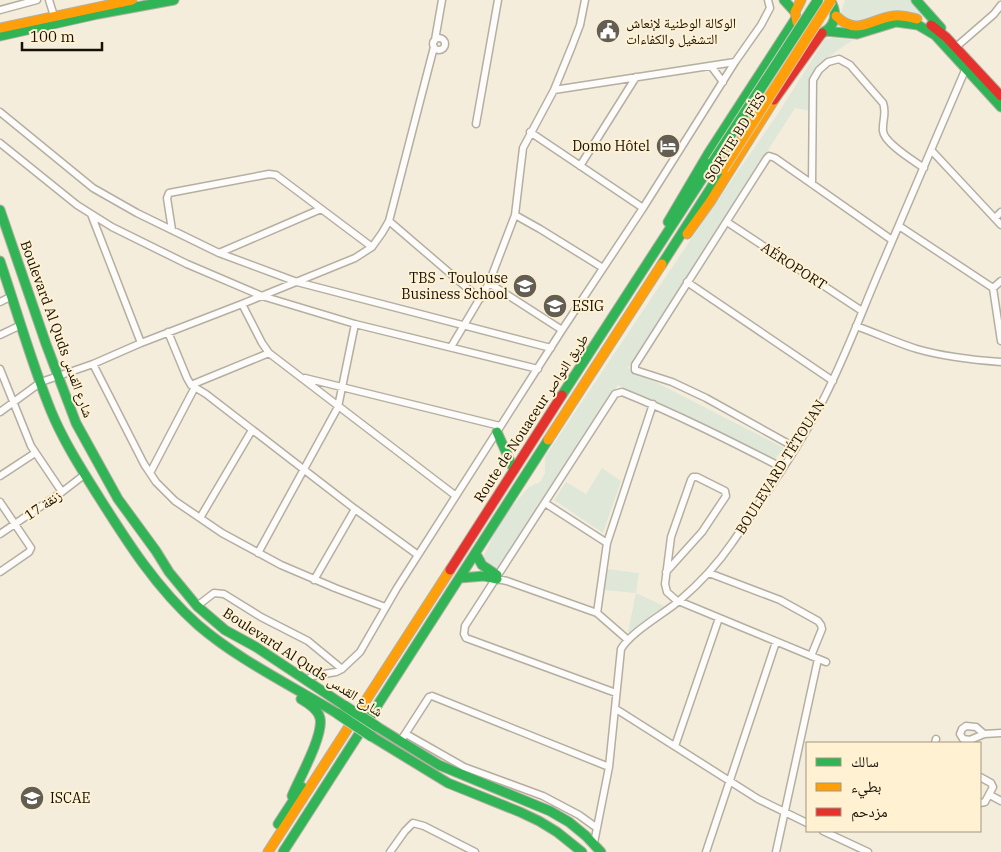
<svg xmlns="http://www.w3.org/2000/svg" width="1001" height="852" font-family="'IBM Plex Serif','Noto Naskh Arabic',serif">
<rect width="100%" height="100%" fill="#f4eddc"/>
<path fill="#dfe7d9" d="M 845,0 L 911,0 L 925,15 C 892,9 885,14 854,25 L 847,21 L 841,12 Z
M 832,38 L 853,40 C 842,47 813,66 810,80 C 809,89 811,101 811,111 L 795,108 L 628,368 L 784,448 L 775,459 L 618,385 L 498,570 L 482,560 L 501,519 L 529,487 L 540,482 L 545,473 L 545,457 L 699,227 L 777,115 L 825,39 Z
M 602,468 L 621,481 L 603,533 L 554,500 L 566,482 L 586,494 Z
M 607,569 L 639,573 L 636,593 L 664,606 L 631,633 L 628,632 L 636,593 L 604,590 Z"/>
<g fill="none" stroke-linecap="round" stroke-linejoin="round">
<g stroke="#b5afa2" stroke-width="9">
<path id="street" d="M 49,0 L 54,16
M 0,10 L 37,0
M433 44a6 6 0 1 1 12 0a6 6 0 1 1-12 0Z
M 435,40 L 442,0
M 956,47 L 994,14 L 1001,5
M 711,66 L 723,82
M 554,90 L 735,62
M 0,112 L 93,188 L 137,213 L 219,253 L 297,282 L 551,348
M 476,124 L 498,0
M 530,132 L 643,208
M 0,143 L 77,205 L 112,227 L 187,264 L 262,296 L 355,324 L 538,369
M 932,151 L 1001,225
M 580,166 L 636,77
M 812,184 L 813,80 L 819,70 L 828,62 L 839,59 L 850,65 L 883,103 C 887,113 882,121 883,131 C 884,143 914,161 924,168
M 91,214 L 141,343
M 515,215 L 540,229 L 603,268
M 995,218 L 1001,212
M 389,221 L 480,299
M 727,222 L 862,311
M 899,226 L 993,288 L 1001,341
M 172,230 L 167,198 L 169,193 L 269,174 L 276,175 L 372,247
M 219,253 L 321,209
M 687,282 L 833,381
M 489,283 L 562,330
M 993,288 L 1001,281
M 0,302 L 12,296
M 242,304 L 262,343 L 269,353 L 456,496
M 856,326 C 876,333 897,343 917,349 C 945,357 973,360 1001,362
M 168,332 L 187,378 L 191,385 L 206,394 L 355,509 L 418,555
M 0,335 L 21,325
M 451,347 L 489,283 L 515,215 L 523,148 L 554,90 L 572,46 L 580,25 L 585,0
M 93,364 L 144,464 L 156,482 L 175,501 L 222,533 L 281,565 L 335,588 L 385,607
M 0,369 L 31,446 L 62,492
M 305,378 L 500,426
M 191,385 L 269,353
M 0,412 L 41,382 L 93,364 L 141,343 L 242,304 L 355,258 L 372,247 L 382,233 L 389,221 L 434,47
M 796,448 L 706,398 L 672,382 L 635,370 L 635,365 L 767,158 L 769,156 L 775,158 L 892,240
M 150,473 L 195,387
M 0,476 L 35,453
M 0,502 L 31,548 L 29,552 L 0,572
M 545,503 L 607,543
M 200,518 L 252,430
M 0,534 L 62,492 L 84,475
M 258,553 L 338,407 L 355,324
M 666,572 L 702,532 L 726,496 L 725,491 L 697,477 L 693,477 L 691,480 L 671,537 L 665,584 L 667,592 L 676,600 L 826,662
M 709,573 L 780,600 L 818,621 L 821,625 L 822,629 L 811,656
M 497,579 L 507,581 L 597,613 L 628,640
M 314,580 L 355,509
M 197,606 L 214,593 L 224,594 L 261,617 L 308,641 L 342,669
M 597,613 L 607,543 L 653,404
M 307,680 L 312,676 L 336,672 L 342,669 L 360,652 L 397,588 L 562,330 L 643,208 L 735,62 L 761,25 L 770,8 L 768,0
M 616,693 L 466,638 L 464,634 L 465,626 L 615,394 L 622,392 C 677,414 730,441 783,468
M 616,709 L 758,799 L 807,823
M 406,734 L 464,767 L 543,796 L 579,815 L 597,828
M 984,734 L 976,727 L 966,726 L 962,729 L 960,734 L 963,739 L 970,740 L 984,734 L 1001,733
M 400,742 L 429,697 L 432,696 L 609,767
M 935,743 L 936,739
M 675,746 L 719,618
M 980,777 L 991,783 L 993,787 L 985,802 L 980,803
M 990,795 L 1001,801
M 823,831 L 868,852
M 594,843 L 609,767 L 621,649 C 631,632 662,615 679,601 C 699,584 717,565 732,543 C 763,498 795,453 820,406 C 844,361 861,313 881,267 C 909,200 938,135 966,68
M 390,852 L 405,831 L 413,823 L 424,826 L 475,852
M 706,852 L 776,642
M 776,852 L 818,659"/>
</g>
<g stroke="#b5afa2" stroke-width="11">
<path id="fast" d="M 784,0 L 795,12
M 916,0 L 941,28
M 825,31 L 857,34 L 896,22 L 918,25 L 935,35 L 1001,107
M 823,33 C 836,25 838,13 830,0
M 0,36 L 98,14 L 174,0
M 0,210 L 46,344 L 76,423 L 118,499 L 156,551 L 169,572 L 197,606 L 225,630 L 256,647 L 345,706
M 668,222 L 708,154 L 796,18
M 0,261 C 17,311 31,362 51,411 C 63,440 80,467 97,494 C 126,540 156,588 198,625 C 240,661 291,685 338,714
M 662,264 L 723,169
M 562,395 L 713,162
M 497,432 L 514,470
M 476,554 L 482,565 L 497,575
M 460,578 L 484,576 L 497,579
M 376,726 L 439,765 L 550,811 L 569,822 L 586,836 L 601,852
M 371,736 L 448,783 L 520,812 L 539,821 L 557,832 L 582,852
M 292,796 C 299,779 324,735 320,718 C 318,709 308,703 301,699
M 278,824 L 302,787
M 283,852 L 548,440"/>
</g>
<g stroke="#b5afa2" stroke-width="11">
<path id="slow" d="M 836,16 C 858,37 869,19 894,16 C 902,15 909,17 917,19
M 797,22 L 795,12 L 801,0
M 0,28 L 132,0
M 687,234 L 710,202 L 774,100
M 548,440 L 662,264
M 268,852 L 450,570"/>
</g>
<g stroke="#b5afa2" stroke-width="11">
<path id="jam" d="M 931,25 L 946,37 L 1001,96
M 774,100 L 822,33
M 450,570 L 562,395"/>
</g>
<use href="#street" stroke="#fdfcfa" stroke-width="6"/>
<use href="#fast" stroke="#30b455" stroke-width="9"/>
<use href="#slow" stroke="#ff9f0a" stroke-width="9"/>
<use href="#jam" stroke="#e5322d" stroke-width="9"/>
<g stroke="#ccc9c0" stroke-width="12" stroke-linecap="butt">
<path id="fast-bridge" d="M 713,162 L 818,0
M 345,706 L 376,726
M 338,714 L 371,736"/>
</g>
<g stroke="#ccc9c0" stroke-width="12" stroke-linecap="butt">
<path id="slow-bridge" d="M 723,169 L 831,0"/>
</g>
<use href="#fast-bridge" stroke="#30b455" stroke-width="10"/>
<use href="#slow-bridge" stroke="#ff9f0a" stroke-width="10"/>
</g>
<defs>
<g id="civic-disc" transform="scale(1.25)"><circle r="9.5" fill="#635e51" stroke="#fff1d2"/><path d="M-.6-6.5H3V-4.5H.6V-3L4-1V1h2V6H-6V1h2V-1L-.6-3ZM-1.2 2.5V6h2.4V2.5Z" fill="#fff"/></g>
<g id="hotel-disc" transform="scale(1.25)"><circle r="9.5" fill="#635e51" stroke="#fff1d2"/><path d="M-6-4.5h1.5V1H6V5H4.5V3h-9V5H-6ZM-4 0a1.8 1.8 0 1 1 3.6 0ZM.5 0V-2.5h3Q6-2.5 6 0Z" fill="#fff"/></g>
<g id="university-disc" transform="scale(1.25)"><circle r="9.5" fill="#635e51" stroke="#fff1d2"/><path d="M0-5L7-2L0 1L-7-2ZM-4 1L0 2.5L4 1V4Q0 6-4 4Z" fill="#fff"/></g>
</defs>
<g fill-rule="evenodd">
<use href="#civic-disc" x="608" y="31"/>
<use href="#hotel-disc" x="668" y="146"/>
<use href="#university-disc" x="525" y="286"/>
<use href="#university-disc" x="555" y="306"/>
<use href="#university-disc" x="32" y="798"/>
</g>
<g text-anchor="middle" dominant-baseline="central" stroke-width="4" stroke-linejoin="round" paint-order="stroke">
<g font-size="14" fill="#151106" stroke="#fff1d2" text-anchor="start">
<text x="626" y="23">الوكالة الوطنية لإنعاش<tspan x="626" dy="16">التشغيل والكفاءات</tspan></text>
<text x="650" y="146" text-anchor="end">Domo Hôtel</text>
<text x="508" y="278" text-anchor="end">TBS - Toulouse<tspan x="508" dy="16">Business School</tspan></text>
<text x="572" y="306">ESIG</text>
<text x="50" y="798">ISCAE</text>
</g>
<g font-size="14" fill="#151106" stroke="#fff1d2">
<text transform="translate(735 137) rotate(-58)">SORTIE BD FÈS</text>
<text transform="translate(794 266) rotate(33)">AÉROPORT</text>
<text transform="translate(57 329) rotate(70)">Boulevard Al Quds شارع القدس</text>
<text transform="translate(531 418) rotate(-57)">Route de Nouaceur طريق النواصر</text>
<text transform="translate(780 467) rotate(-58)">BOULEVARD TÉTOUAN</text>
<text transform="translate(43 505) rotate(-34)">زنقة 17</text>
<text transform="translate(303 662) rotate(33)">Boulevard Al Quds شارع القدس</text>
</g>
</g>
<rect x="806" y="742" width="175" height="90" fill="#fff1d2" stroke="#a19780"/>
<rect x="816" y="758" width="25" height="8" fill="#30b455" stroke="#a19780"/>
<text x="851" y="767" font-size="15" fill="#151106">سالك</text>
<rect x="816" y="783" width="25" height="8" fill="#ff9f0a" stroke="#a19780"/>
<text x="851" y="792" font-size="15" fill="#151106">بطيء</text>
<rect x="816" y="808" width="25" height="8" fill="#e5322d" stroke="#a19780"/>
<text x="851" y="817" font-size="15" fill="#151106">مزدحم</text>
<path d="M22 42v8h80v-8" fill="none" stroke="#151106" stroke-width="2.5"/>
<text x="30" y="42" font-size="15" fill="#151106" stroke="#fff1d2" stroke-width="4" paint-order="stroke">100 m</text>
</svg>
